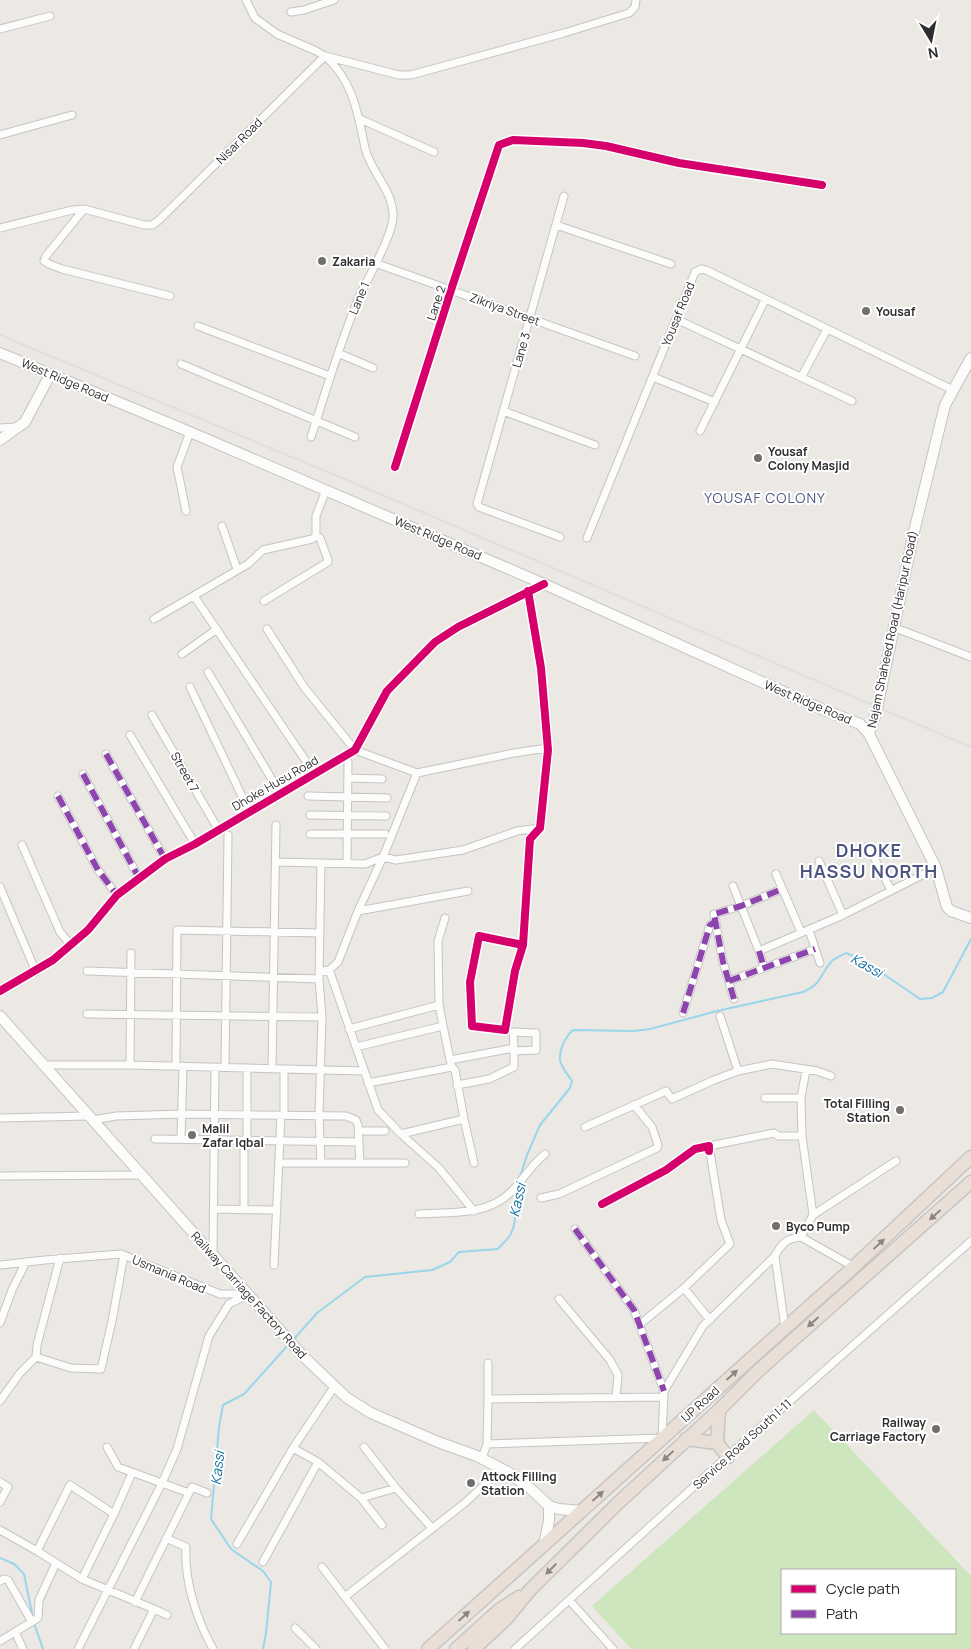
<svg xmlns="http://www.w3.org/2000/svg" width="971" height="1649" font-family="Manrope,sans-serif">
<rect width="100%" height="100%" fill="#ece8e4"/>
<path fill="#cee6be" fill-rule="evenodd" d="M 814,1410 L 971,1576 L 971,1649 L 631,1649 L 592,1606 ZM 782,1570 L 955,1570 L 955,1633 L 782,1633 Z"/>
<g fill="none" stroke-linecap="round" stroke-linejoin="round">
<path stroke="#99d6ec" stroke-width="2" d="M 520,1177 L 527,1155 L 540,1125 L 570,1088 L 572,1081 C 568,1075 561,1067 560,1060 C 559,1050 565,1037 573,1030 L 634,1031 L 650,1029 L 717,1011 L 803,992 C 824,982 818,977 831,962 C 834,958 841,956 846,953 L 863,960 L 920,999 L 932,998 L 943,992 L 971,939
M 294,1339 L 317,1313 L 365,1277 L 432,1270 L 450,1262 L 459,1252 L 498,1249 C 501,1245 506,1241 509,1237 C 518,1224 514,1204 518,1189
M 0,1558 L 14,1564 L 24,1574 L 33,1618
M 34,1623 L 43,1649
M 263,1649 L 266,1633 L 271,1582 L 263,1571 L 231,1549 L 211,1519 L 219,1427 L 223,1405 L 244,1394 L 289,1344"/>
<g stroke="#c5c4c5" stroke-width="9">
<path id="street" d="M 246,0 L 255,18 L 277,34 L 314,50 L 325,56 L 399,75 L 411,75 L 564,33 L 629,13 L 635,7 L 636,0
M 291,12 L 304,10 L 334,0
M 0,29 L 50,16
M 360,119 L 434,152
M 0,135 L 72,115
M 84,209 L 46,256 L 44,261 L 49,264 L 62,269 L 170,296
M 556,225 L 671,264
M 0,228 L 72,210 L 84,209 L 144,225 L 152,225 L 158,221 L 325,56
M 375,263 L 635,356
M 676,319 L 852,401
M 198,326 L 330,376
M 338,353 L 373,368
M 181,364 L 355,437
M 802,376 L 827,329
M 653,377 L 715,402
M 503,411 L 595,445
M 0,428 L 16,427
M 700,431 L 765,300
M 311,437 C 326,391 339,345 358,300 C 366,281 393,235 393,217 C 394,191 371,173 365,148 C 358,114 353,81 326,57
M 395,467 L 451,290 L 499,145 L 513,140 L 583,143 L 606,146 L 679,163 L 822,185
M 186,511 L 177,467 L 190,432
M 222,526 L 237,569
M 560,537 L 479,507 L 477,504 L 564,196
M 587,538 L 695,272 L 701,269 L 706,270 L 953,390
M 194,596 L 314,773
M 264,601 L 328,562 L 328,560 L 320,538 L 316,536 L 316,516 L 326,490
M 154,619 L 248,564 L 263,550 L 312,539 L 316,536
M 893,627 L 971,657
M 267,629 L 304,687 L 355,750 L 417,773 L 383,857 L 365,864 L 276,862
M 182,654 L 217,629
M 208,672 L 280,793
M 190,687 L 249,811
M 152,715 L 218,829
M 130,735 L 195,844
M 106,754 L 165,859
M 417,773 L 514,753 L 548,748
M 83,774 L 139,878
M 348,778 L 382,779
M 58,796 L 98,870 L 117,895
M 308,796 L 387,798
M 310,815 L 386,816
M 310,834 L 385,834
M 22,845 L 60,932 L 71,945
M 868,846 L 891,890
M 819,861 L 843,915
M 347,863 L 348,762
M 776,874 L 801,932
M 733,886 L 759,951 L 843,915 L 936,868
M 0,887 L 36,972
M 358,911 L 383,857 L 396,860 L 463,850 L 517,831 L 540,828
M 809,930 L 820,963
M 523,945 L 479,936 L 470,982 L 472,1026 L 505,1030 L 515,971 L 523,945 L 530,839 L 540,828 L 548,750 L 541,668 L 528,591
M 759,951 L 764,968
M 329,970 L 338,962 L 358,911 L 468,891
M 87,971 L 319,979
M 319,972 L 329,970 L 331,975 L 378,1110 L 401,1134 L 439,1168 L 474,1211
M 729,981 L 815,949
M 0,991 L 53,960 L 88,930 L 117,895 L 165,859 L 195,844 L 355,750 L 387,691 L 435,642 L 458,627 L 544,584
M 734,999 L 723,962 L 714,914 L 741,906 L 782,889
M 439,1005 L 438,941 L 445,918
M 683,1013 L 710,925 L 716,921
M 87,1014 L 322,1017
M 720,1016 L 738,1071
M 349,1029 L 439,1005 L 443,1026
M 356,1047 L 443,1026 L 451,1064
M 514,1048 L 513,1032 L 536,1033 L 536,1050 L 514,1051
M 450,1060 L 514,1048 L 514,1067 L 489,1079 L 457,1085
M 42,1065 L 130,1065 L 364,1071
M 130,1065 L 131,953
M 176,1066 L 177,930 L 320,933
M 225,1067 L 228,835
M 247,1068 L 247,1140
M 272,1069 L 276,825
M 284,1069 L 284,1115
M 806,1070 L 801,1098 L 802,1136 L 813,1215
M 368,1083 L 452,1067 L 455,1070 L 464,1119
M 765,1098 L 801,1098
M 0,1118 L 89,1116
M 93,1120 L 116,1116 L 182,1114 L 346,1116 L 356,1120 L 358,1125 L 360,1163
M 585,1127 L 666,1091 L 672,1099 L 714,1080 L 738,1071 L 772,1064 L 817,1071 L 831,1076
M 359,1131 L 385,1131
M 401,1134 L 464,1119 L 474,1163
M 155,1139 L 359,1142
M 181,1139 L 183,1066
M 709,1146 L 774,1133 L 778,1136 L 802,1136
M 280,1163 L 405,1163
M 321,1163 L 319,1115 L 322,1017 L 319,979 L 321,863
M 0,1176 L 143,1175
M 541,1198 L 559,1194 L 657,1148 L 658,1145 L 652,1127 L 634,1105
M 602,1204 L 666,1170 L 695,1149 L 709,1146 L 721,1220 L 730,1244 L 684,1288 L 639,1325
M 214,1209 L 277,1210
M 244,1210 L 244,1140
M 419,1214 C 450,1212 487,1216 511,1192 C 523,1180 531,1165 545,1154
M 575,1229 L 634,1310 L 664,1391
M 801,1237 L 813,1215 L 896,1161
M 213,1254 L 215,1067
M 60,1258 L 37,1345 L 36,1357 L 71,1368 L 101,1369 L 112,1321 L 124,1255
M 0,1265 L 45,1260 L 121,1254 L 220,1294 L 246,1294
M 274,1265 L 281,1115
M 684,1288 L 710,1320
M 559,1299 L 610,1360 L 618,1375 L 616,1397
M 0,1323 L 12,1290 L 26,1262
M 785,1328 L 775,1256 C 781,1244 787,1238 801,1237 L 854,1267
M 488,1399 L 488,1363
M 0,1401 L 20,1373 L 36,1357
M 487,1444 L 662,1438 L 664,1391 L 703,1326 L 775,1256
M 107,1447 L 118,1467 L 189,1493
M 364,1447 L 396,1488
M 293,1448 L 334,1387
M 482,1458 L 487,1444 L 488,1399 L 664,1397
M 0,1482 L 8,1487 L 0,1502
M 361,1498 L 382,1525
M 114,1514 L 132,1473
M 0,1530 L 37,1551
M 166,1538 L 186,1547 C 184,1581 197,1620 213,1649
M 237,1544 L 293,1448 L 318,1462 L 361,1498 L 396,1488 L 432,1528
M 263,1562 L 318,1462
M 322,1567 L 385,1649
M 82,1579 L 114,1514 L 70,1485 L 37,1551 L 82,1579 L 154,1609 L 134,1649
M 0,1581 L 4,1579 L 8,1580 L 32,1622
M 346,1596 L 466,1502 L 501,1469
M 570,1601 L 613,1649
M 135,1602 L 192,1487 L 207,1493
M 154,1609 L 167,1615
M 295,1628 L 316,1649
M 15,1632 L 23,1649
M 0,1641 L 38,1618 L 39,1600 L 56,1563
M 78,1649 L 162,1483 L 177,1449 L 209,1336 L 229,1304 L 249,1294
M 515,1649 L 711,1471 L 971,1241"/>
</g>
<g stroke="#c5c4c5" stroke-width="12">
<path id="secondary" d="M 0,353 L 190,432 L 544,584 L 824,710 L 860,724 L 869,734 L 936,868 L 947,907 L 951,911 L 971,918
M 0,440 L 25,422 L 50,375
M 869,734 L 876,713 L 913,536 L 945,405 L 971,358
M 0,1016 L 303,1356 L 347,1398 L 371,1413 L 438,1442 L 477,1456 L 508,1472 L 532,1490 L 549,1506 L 559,1509 L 582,1511
M 544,1544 L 549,1521 L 549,1506"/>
</g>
<g stroke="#c6c5c4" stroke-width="15">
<path id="highway" d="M 719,1410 L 717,1443 L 728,1457
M 686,1439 L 717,1443
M 428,1649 L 785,1328 L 846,1274 L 971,1157
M 456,1649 L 499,1610 L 519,1597
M 474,1649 L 507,1618 L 530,1590 L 617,1504 L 719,1410 L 758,1371 L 971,1182"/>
</g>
<use href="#street" stroke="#fcfcfb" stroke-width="7"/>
<use href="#secondary" stroke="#fcfcfb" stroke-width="10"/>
<use href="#highway" stroke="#eadfd6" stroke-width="12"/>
<path stroke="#dfdfe1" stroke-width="2" d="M 0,335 L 392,499 L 971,747"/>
<path stroke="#8e44ad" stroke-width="6" stroke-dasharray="12 6" stroke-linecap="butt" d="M 106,754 L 165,859
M 83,774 L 139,878
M 58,796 L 98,870 L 117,895
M 759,951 L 764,968
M 729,981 L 815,949
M 734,999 L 723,962 L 714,914 L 741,906 L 782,889
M 683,1013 L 710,925 L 716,921
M 575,1229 L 634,1310 L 664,1391"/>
<g stroke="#fff" stroke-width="11">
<path id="cycleway" d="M 395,467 L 451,290 L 499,145 L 513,140 L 583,143 L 606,146 L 679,163 L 822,185
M 523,945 L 479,936 L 470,982 L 472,1026 L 505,1030 L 515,971 L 523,945 L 530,839 L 540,828 L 548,750 L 541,668 L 528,591
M 0,991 L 53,960 L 88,930 L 117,895 L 165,859 L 195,844 L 355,750 L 387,691 L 435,642 L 458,627 L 544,584
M 602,1204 L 666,1170 L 695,1149 L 709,1146 L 709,1151"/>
</g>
<use href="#cycleway" stroke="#d6006c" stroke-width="8"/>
</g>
<defs><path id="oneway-solid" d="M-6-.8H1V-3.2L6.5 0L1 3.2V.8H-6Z" transform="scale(1.25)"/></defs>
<g fill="#8c8682">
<use href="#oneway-solid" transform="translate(935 1215) rotate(138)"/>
<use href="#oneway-solid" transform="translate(879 1244) rotate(-43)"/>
<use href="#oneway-solid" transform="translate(813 1322) rotate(138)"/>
<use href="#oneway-solid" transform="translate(732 1375) rotate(-42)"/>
<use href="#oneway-solid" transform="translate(668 1456) rotate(137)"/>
<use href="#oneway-solid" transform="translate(598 1496) rotate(-42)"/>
<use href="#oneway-solid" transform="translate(551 1569) rotate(135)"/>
<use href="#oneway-solid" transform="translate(464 1616) rotate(-42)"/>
</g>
<g fill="#706f6e" stroke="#fff" stroke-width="2">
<circle cx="322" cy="261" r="5"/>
<circle cx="866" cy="311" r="5"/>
<circle cx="758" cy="458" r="5"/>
<circle cx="900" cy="1110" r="5"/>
<circle cx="192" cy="1135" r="5"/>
<circle cx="776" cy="1226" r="5"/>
<circle cx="936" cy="1429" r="5"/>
<circle cx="471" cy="1483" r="5"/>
</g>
<g text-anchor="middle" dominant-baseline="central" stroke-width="4" stroke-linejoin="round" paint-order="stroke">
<g font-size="12" fill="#2e2e2e" stroke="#fff">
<text transform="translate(239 141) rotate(-45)">Nisar Road</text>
<text transform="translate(359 298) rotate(-67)">Lane 1</text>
<text transform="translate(436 303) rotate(-72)">Lane 2</text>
<text transform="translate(505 309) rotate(20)">Zikriya Street</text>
<text transform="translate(678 314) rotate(-68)">Yousaf Road</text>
<text transform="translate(521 350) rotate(-74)">Lane 3</text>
<text transform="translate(65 380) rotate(23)">West Ridge Road</text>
<text transform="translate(438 538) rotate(23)">West Ridge Road</text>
<text transform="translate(892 629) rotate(-78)">Najam Shaheed Road (Haripur Road)</text>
<text transform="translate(808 702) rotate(23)">West Ridge Road</text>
<text transform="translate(185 772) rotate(60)">Street 7</text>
<text transform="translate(275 783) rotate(-30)">Dhoke Husu Road</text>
<text transform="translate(169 1274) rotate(23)">Usmania Road</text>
<text transform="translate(249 1295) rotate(48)">Railway Carriage Factory Road</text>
<text transform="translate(700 1404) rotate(-42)">IJP Road</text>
<text transform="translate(742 1444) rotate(-42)">Service Road South I-11</text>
</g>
<g font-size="12" font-weight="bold" fill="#2e2e2e" stroke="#fff" text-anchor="start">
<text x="332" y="261">Zakaria</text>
<text x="876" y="311">Yousaf</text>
<text x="768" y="451">Yousaf<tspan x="768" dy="14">Colony Masjid</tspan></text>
<text x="890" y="1103" text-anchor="end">Total Filling<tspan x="890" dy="14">Station</tspan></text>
<text x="202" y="1128">Malil<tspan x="202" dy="14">Zafar Iqbal</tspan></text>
<text x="786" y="1226">Byco Pump</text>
<text x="926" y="1422" text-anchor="end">Railway<tspan x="926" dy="14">Carriage Factory</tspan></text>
<text x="481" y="1476">Attock Filling<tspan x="481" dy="14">Station</tspan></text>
</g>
<g font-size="14" letter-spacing="1" fill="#4d5680" stroke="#fff">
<text x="765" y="497">YOUSAF COLONY</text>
</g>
<g font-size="14" font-style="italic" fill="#0d6fa3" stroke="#fff">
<text transform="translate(867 965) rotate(29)">Kassi</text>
<text transform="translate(517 1200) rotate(-78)">Kassi</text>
<text transform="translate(217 1468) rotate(-84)">Kassi</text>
</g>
<g font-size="18" font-weight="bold" letter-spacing="1" fill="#4d5680" stroke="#fff">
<text x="869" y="850">DHOKE<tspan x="869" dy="21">HASSU NORTH</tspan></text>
</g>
</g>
<rect x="781" y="1569" width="175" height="65" fill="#ffffff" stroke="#ababab"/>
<rect x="791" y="1585" width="25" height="8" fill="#d6006c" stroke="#ababab"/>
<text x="826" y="1594" font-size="15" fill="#2e2e2e">Cycle path</text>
<rect x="791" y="1610" width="25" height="8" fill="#8e44ad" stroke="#ababab"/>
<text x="826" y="1619" font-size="15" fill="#2e2e2e">Path</text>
<g transform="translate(931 40) rotate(170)" stroke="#ffffff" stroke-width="4" paint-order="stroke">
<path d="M0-4L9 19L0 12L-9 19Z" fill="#2e2e2e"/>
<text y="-8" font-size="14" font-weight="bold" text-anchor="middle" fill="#2e2e2e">N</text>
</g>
</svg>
